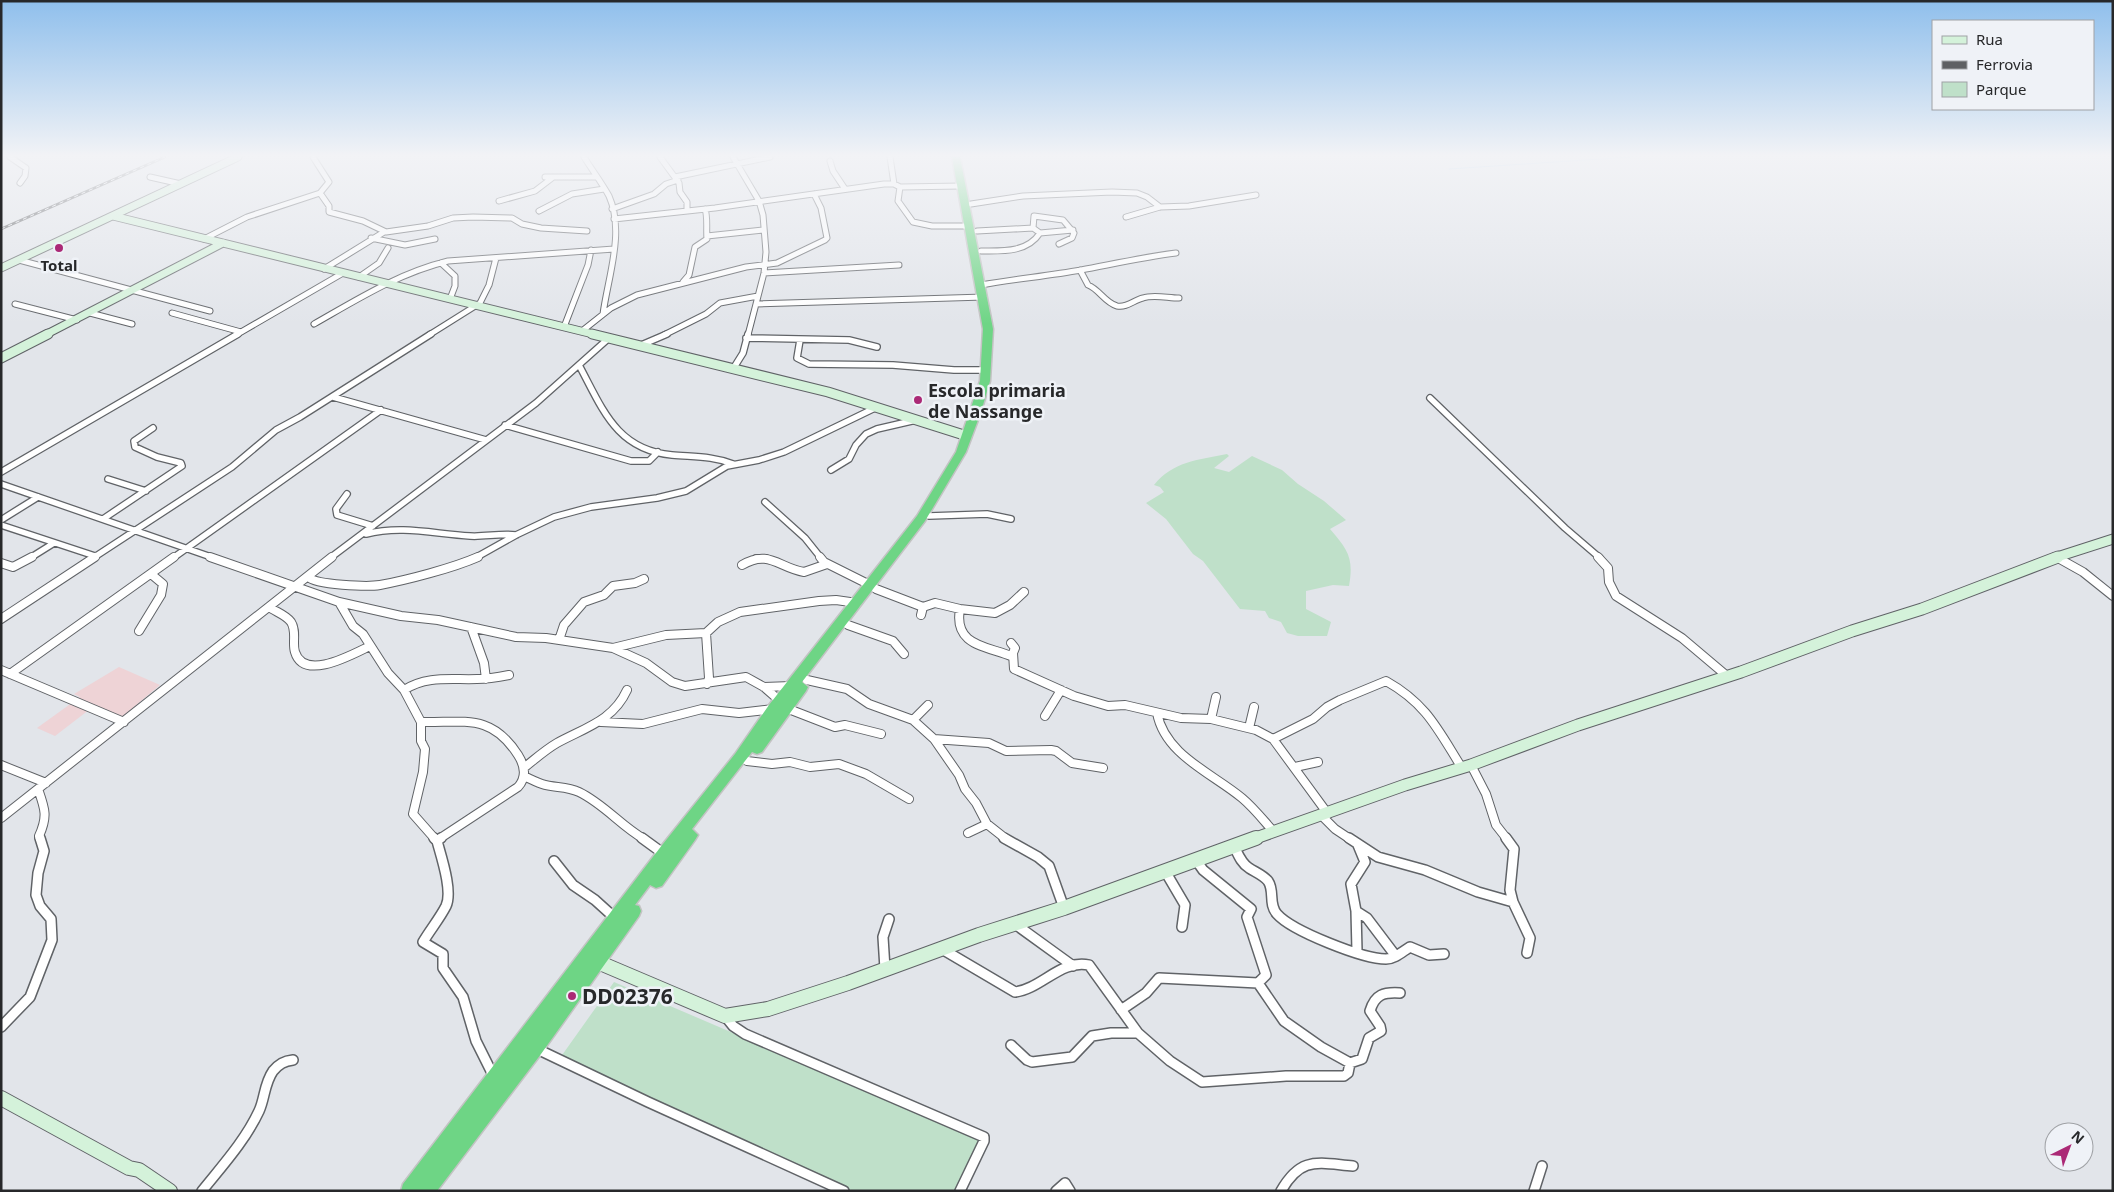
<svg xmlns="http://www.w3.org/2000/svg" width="2114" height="1192" font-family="'Noto Sans',sans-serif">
<rect width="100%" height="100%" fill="#e2e5ea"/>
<path fill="#eed3d6" d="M 119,667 L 160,685 L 121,718 L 94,706 L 55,736 L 37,728 L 80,697 L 74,694 Z"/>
<path fill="#bfe0c9" d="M 1227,454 L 1229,456 L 1214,468 L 1229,472 L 1252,456 L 1282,470 L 1298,484 L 1324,501 L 1346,520 L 1330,529 C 1348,550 1354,558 1349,586 L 1333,585 L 1306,591 L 1306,609 L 1331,622 L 1327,636 L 1298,636 L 1287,633 L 1281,622 L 1269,618 L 1265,611 L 1240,609 L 1203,561 L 1193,554 L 1166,519 L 1146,503 L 1164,492 L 1160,487 L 1154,485 C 1173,461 1199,460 1227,454 Z
M 614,982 L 988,1142 L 965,1191 L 853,1191 L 560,1058 Z"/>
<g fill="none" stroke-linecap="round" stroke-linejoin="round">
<path stroke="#aacff3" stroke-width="1" d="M 1449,169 L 1631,157"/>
<g stroke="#606367" stroke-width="7">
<path id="street-far3" d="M 10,157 L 26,168 L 25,176 L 20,183
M 584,157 C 592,170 602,183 609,196 C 625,232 608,277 603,314
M 660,157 L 679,183 L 680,192 L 687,202 L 687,211
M 733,157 L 759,201 L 763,215 L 766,252 L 764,273 L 748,335
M 890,157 L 894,184
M 830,161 L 833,171 L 845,189
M 150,177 L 181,184
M 545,177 L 595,177
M 675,177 L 770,157
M 900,187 L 898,201 L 913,222 L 932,226 L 968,226
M 320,193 L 329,206 L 329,212 L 363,221 L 386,232 L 428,226 L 453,218 L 473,217 L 512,218 L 522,224 L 541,228 L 587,231
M 499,201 L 535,191 L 552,178
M 971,204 L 1023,196 L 1112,192 L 1137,193 L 1147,197 L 1160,207
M 612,209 L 654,194 L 666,184 L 678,180
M 539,211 L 572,194 L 604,189
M 1126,217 L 1160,207 L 1189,206 L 1256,195
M 614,219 L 715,208 L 884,184 L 894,184 L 900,187 L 961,186
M 1033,228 L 1034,216 L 1063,220 L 1074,233 L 1072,238 L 1059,244
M 977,231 L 1033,228 L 1040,233 L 1073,230
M 707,236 L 763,230
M 371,238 L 405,245 L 435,239
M 204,239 L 247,217 L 320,193 L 329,182 L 313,157
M 981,251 C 1002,251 1027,253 1040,233
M 19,260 L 210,311
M 441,263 L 455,276 L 455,286 L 450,299
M 324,269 L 384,232
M 1080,270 L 1088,285 C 1099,289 1105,303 1117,306 C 1127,308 1134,300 1143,298 C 1153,294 1168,298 1179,298
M 764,273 L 899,265
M 359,277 L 379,263 L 388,248
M 683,282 L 689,275 L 695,247 L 707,239 C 706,230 708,217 705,209
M 981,285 C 1014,279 1048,276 1081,270 C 1113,264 1144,257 1176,253
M 15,304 L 77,320
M 756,304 L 984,297
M 90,313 L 132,324
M 172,313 L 241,332
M 314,324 C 358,299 399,273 448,261 L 614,249
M 564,327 L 588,265 L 591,250
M 582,331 L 611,308 L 637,295 L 746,267 L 777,263 L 825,240 L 827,238 L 821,208 L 814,194
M 236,335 L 343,273
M 429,335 L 480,303 L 489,285 L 496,258
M 664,335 L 706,314 L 720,303 L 758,296"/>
</g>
<g stroke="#606367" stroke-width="8">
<path id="street-far2" d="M 746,338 L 849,340 L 877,347
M 800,340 L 797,358 L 809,364 L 893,365 L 954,370 L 986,370
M 639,346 L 667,334
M 580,367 C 603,410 617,450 672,455 C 694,457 713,456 733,464
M 733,369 L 743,353 L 748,334
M 333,397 L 486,440
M 1430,398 L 1565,528 L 1600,558
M 505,425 L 631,461 L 649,461 L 658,452
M 831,470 L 849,459 L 856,445 L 866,434 L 877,429 L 916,420
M 1,472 L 238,334
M 108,479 L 146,491
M 1,484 L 214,558
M 347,494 L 336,509 L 337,515 L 373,526
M 765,502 L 805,538 L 821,558
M 929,516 L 987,514 L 1011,519
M 103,519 L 182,466 L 181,463 L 157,457 L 135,447 L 134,441 L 153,428
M 1,520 L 38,497
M 1,525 L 95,556
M 366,534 C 402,525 434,534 470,536 C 485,537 500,533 516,535
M 30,558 L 54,543
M 93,558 L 232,467 L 276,430 L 300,417 L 431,334
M 173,558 L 381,410
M 330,558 L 536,403 L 609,338
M 475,558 L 516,535 L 554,517 L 591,507 L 657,498 L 686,491 L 727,466 L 759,460 L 784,452 L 877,407
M 756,558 L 766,558"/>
</g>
<g stroke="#606367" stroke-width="10">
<path id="street-far1" d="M 210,557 L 339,602 L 353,626 L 363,634 L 388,673 L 404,690 L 421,722 L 421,741 L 425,749 L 423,772 L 413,814 L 435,839
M 820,557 L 824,562 L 870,585
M 1598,557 L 1608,568 L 1609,582 L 1616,596 L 1682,638 L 1727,676
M 2058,558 L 2083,572 L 2113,596
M 1,563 L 13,567 L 32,557
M 742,565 C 769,549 779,568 804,572 L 827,564
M 308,577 C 316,585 368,587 380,585 C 407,580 453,568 478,557
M 876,589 L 923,607 L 921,615
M 339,602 L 401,616 L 438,620 L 516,637 L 546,638 L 613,648 L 646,663 L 672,682 L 685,686 L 746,677 L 764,687 L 780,701
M 269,607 C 276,612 286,615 291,622 C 297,631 292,643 295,652 C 304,682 353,654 370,646
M 923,607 L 935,603 L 960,609 L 995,613 L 1010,605 L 1024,592
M 960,609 C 953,647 989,646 1013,657
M 1,619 L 95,557
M 848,625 L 893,641 L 904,654
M 471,627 L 484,663 L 486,679
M 139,631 L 161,595 L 163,584 L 151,574
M 706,633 L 709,678 L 707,684
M 559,640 L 564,625 L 584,602 L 604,595 L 613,586 L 635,583 L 644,579
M 1011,643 L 1015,648 L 1013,653 L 1014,669 L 1074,696 L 1108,706 L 1125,705 L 1181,718 L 1211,719 L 1256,730 L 1273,739 L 1328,814
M 613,648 L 666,635 L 706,633 L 718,622 L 740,612 L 819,601 L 836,600 L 857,603
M 1,670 L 124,722
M 10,674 L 174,557
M 807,680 L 847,689 L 869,704 L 913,720
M 764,687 L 791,686
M 404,690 C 427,675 452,680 477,679 C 488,679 499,677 509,675
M 928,705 L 913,720 L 934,739 L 989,743 L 1006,751 L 1051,750 L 1056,751 L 1072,763 L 1103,768
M 786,708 L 835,727 L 845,725 L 881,734
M 1157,713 C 1165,755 1212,773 1242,798 C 1254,808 1264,821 1274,832
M 1045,716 L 1061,690
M 1211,719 L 1216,697
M 421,722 C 465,723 491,713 518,755 C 525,766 527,777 518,787 L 439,839
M 601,722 L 643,724 L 702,709 L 739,713 L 774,709
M 1249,728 L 1254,707
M 934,739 L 959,775 L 965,789 L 976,803 L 987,824
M 1273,739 L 1313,719 L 1327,707 L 1340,700 L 1386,681 C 1427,704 1438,730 1462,768
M 747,761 L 772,764 L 790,762 L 810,767 L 839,764 L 866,774 L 909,799
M 1,765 L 46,783
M 1471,765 L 1486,794 L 1496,825 L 1507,839
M 525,767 C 535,759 545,750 557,743 C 584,728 613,721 627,690
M 1295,767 L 1318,762
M 524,776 C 530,779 536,782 542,784 C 554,788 567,786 579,792 C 604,804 621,826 644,839
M 38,789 C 45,809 48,816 39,836 L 40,839
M 1322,816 L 1335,829 L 1350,839
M 1,818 L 332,557
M 968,833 L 987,824 L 1006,839"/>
</g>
<g stroke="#606367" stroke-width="12">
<path id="street" d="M 434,838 L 437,841 C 441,856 453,891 446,906 C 440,918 430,930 423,942 L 443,954 L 443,968 L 463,997 L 476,1041 L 494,1077
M 642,838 L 664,854
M 1004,838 L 1038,857 L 1049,866 L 1064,908
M 1349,838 L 1378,857 L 1425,870 L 1478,892 L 1513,902
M 1506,838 L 1514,849 L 1510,890 L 1513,902 L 1530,938 L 1527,953
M 437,841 L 441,838
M 1234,846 C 1238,854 1241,863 1249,868 C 1255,872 1263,875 1268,881 C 1275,891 1268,904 1277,914 C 1292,931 1363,959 1386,959 C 1395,959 1403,951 1410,947 L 1429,955 L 1444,954
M 554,861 L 573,885 L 595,900 L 616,919
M 1165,871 L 1185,905 L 1182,927
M 1356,911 L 1367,918 L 1395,955
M 1015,924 L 1073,966
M 942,949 L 1015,992 C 1041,989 1061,959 1089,965 L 1138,1033 L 1170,1061 L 1202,1082 L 1286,1076 L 1344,1076 L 1348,1073 L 1350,1063
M 1357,951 L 1356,911 L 1351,884 L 1365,862 L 1358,845
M 885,969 L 883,937 L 889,919
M 1258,983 L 1284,1021 L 1321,1047 L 1350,1063 L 1362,1059 L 1369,1038 L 1381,1031 L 1380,1026 L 1370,1011 C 1375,994 1384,992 1400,993
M 1121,1010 L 1146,993 L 1159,978 L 1258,983 L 1266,975 L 1247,917 L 1251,909 L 1203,870 L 1196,860
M 725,1016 L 733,1026 L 745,1034 L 984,1137 L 984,1141 L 960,1191
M 1,1027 L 30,997 L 52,940 L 51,919 L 40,906 L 36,895 L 38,873 L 44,851 L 40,838
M 1011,1045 L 1027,1060 L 1032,1062 L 1072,1057 L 1092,1036 L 1111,1033 L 1138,1033
M 535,1048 L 648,1102 L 844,1191
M 202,1191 C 222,1166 245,1141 259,1111 C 265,1098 264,1084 273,1071 C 279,1064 284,1061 293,1060
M 1056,1191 L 1065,1183 L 1070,1191
M 1281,1191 C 1301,1156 1317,1163 1353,1166
M 1534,1191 L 1542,1166"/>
</g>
<g stroke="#606367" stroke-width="9">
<path id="secondary-far3" d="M 113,216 L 597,335
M 1,268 L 238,157
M 45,335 L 223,243"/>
</g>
<g stroke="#606367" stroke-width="11">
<path id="secondary-far2" d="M 592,334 L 828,392 L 967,436
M 1,358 L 48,334
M 2054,558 L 2113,539"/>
</g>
<g stroke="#606367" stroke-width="13">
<path id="secondary-far1" d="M 1253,839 L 1405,785 L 1471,765 L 1578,725 L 1741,672 L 1852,631 L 1922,609 L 2058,557"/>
</g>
<g stroke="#606367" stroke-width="16">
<path id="secondary" d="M 593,960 L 725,1016 L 768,1009 L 848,983 L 979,935 L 1064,908 L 1256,838
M 1,1098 L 129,1168 L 139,1170 L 170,1191"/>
</g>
<g stroke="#c3c3c3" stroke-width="3">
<path id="highway" d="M 952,157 L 960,157 L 993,329 L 990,381 L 981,412 L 966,452 L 925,521 L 802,682 L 808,687 L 806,691 L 762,752 L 757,754 L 752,752 L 692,829 L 698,835 L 695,840 L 662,886 L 656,888 L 650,885 L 635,905 L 639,906 L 641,911 L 639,916 L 541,1054 L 437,1191 L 401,1191 L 403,1184 L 659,849 L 735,754 L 769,705 L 917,516 L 956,452 L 980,381 L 983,329 Z"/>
</g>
<use href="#street-far3" stroke="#fff" stroke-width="5"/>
<use href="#street-far2" stroke="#fff" stroke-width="5.5"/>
<use href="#street-far1" stroke="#fff" stroke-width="8"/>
<use href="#street" stroke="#fff" stroke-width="9"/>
<use href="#secondary-far3" stroke="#d4f2da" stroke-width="7"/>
<use href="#secondary-far2" stroke="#d4f2da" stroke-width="9"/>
<use href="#secondary-far1" stroke="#d4f2da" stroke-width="11"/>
<use href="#secondary" stroke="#d4f2da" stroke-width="14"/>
<use href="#highway" fill="#6ed585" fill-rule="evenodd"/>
<g stroke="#5e6063" stroke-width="2.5">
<path id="rail" d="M 1,229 L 165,157"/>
</g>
<use href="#rail" stroke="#eff2f7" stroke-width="1" stroke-dasharray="4" stroke-linecap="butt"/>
</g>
<linearGradient id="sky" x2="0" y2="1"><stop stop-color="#8fbfec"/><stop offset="0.48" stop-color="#f2f3f6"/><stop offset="1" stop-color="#f2f3f6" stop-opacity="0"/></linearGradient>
<rect width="2114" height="324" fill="url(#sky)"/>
<g fill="#ab2976" stroke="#eff2f7" stroke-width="2">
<circle cx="59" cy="248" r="5"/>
<circle cx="918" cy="400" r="5"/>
<circle cx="572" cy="996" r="5"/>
</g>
<g text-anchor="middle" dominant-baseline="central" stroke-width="5" stroke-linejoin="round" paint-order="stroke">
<g font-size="15" font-weight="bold" fill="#27282a" stroke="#eff2f7">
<text x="59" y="265">Total</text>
</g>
<g font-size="18" font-weight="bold" fill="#27282a" stroke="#eff2f7" text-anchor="start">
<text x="928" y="390">Escola primaria<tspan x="928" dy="21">de Nassange</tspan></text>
</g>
<g font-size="21" font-weight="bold" fill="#27282a" stroke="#eff2f7" text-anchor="start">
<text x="582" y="996">DD02376</text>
</g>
</g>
<rect width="2114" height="1192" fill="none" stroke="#27282a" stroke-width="5"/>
<rect x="1932" y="20" width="162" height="90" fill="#eff2f7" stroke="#9fa1a5"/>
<rect x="1942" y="36" width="25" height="8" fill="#d4f2da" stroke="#9fa1a5"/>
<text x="1976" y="45" font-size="15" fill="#27282a">Rua</text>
<rect x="1942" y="61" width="25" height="8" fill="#5e6063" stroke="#9fa1a5"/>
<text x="1976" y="70" font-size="15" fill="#27282a">Ferrovia</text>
<rect x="1942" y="82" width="25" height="15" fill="#bfe0c9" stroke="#9fa1a5"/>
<text x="1976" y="95" font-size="15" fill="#27282a">Parque</text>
<g transform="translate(2069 1147) rotate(42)"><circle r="24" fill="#eff2f7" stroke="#9fa1a5"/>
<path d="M0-4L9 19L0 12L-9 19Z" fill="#ab2976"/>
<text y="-8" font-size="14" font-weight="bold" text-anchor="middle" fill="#27282a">N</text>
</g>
</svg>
